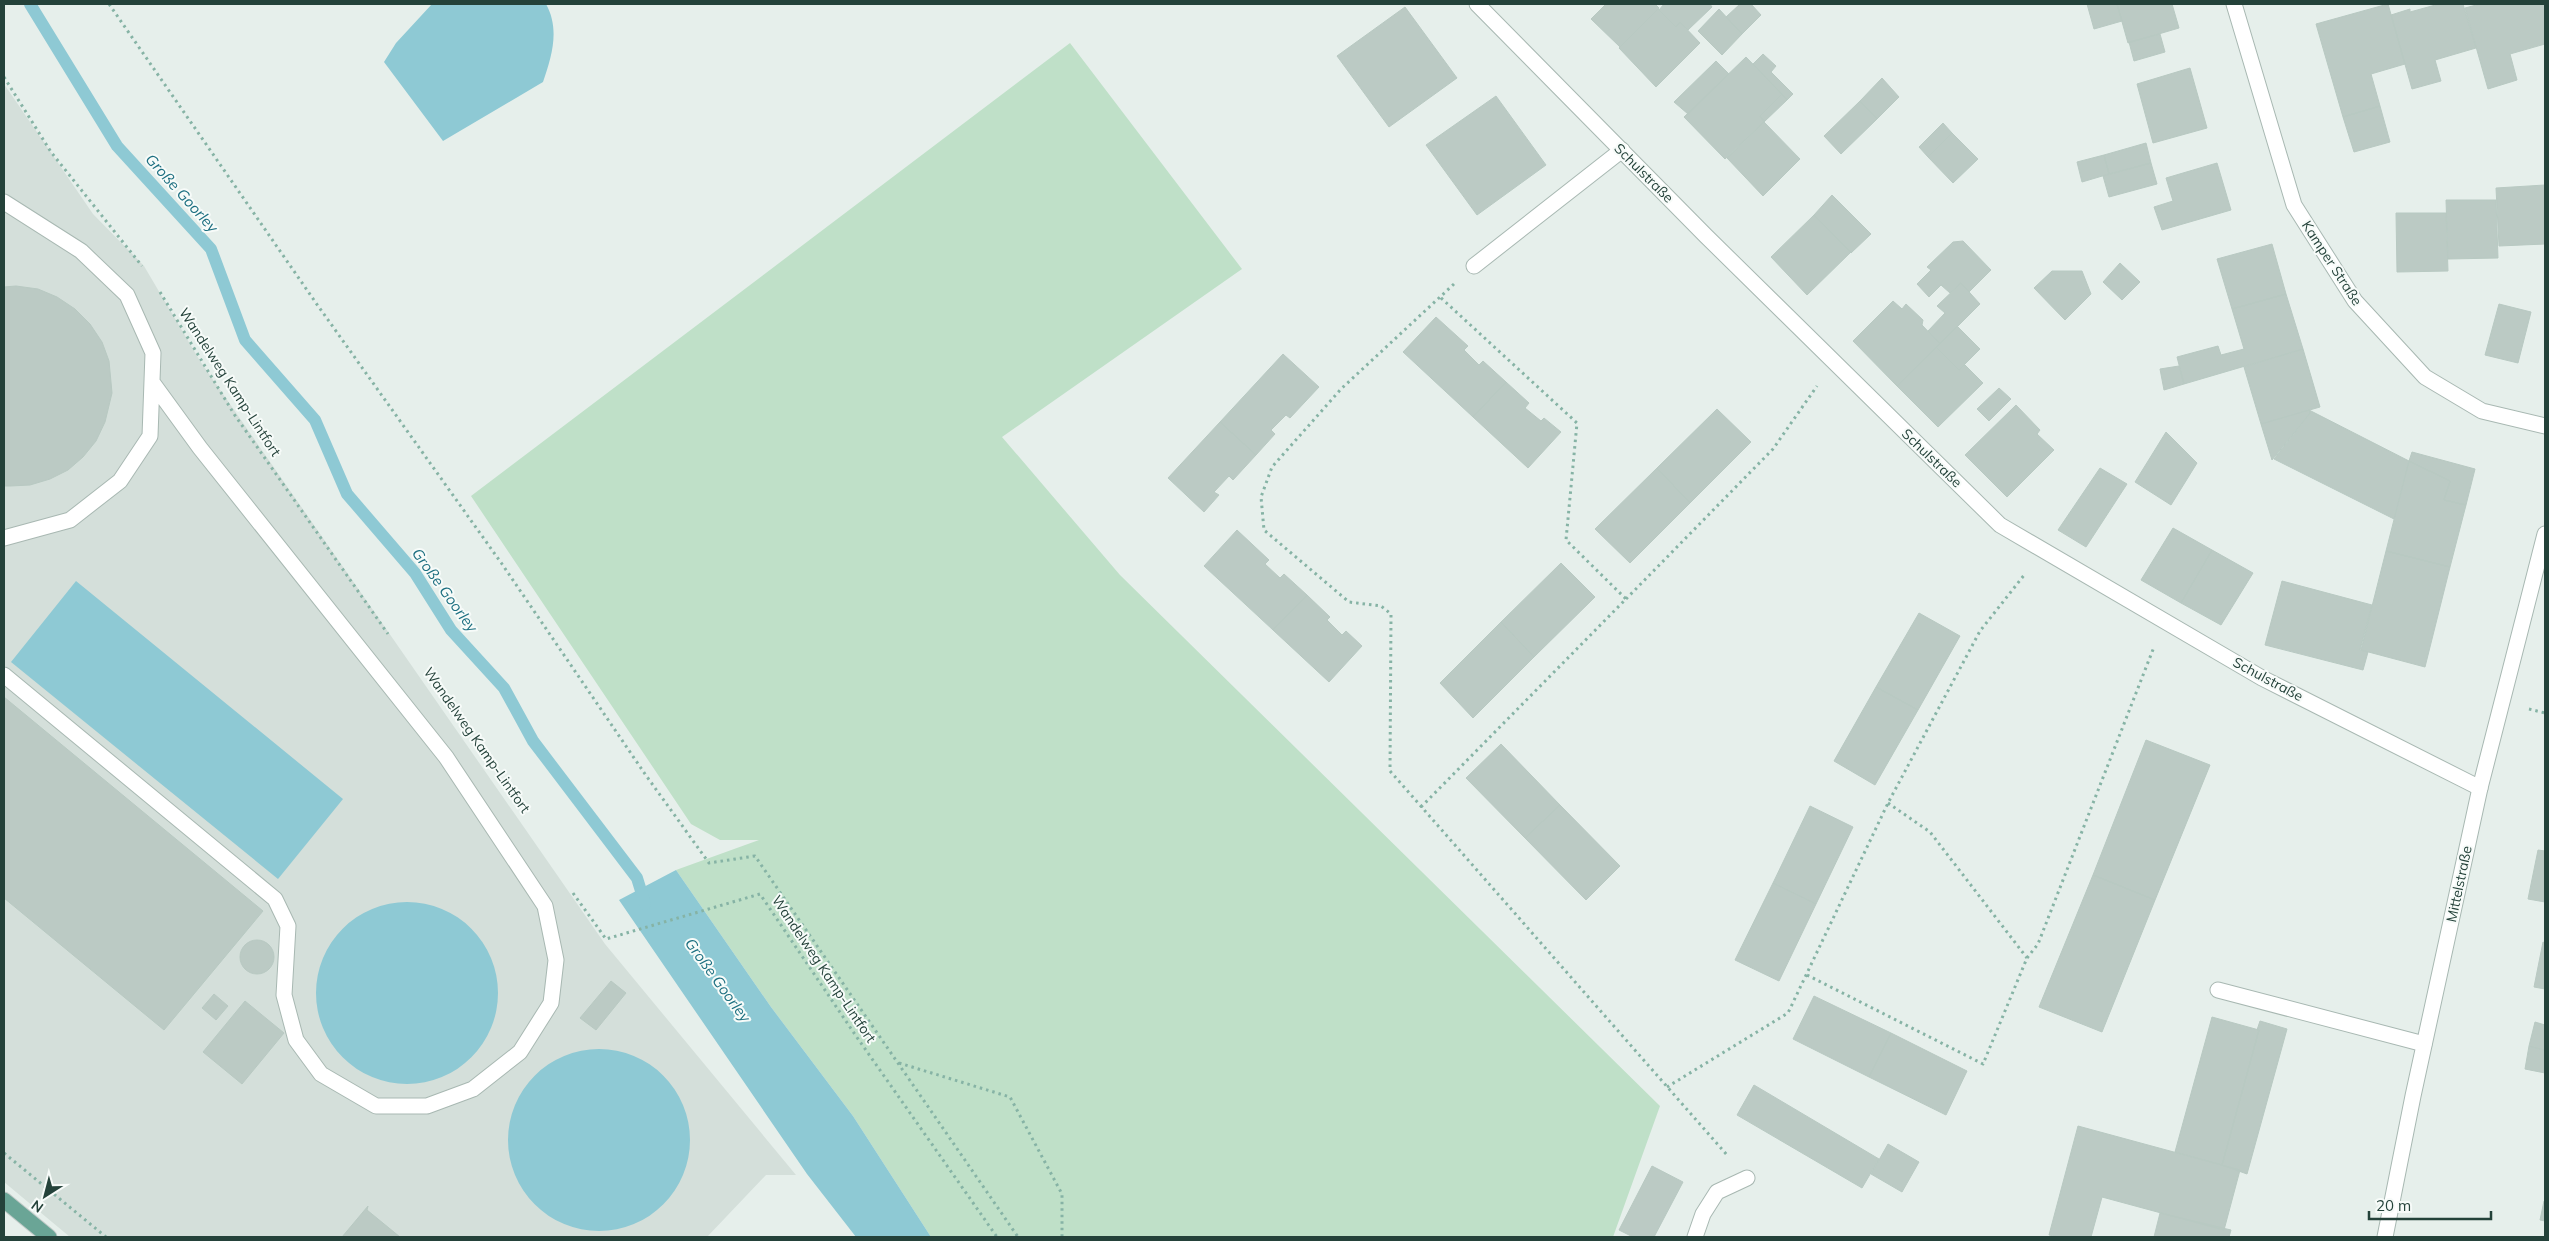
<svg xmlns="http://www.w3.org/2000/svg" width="2549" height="1241" font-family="Mulish,sans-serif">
<rect width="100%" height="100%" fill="#e6efeb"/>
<path fill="#d4dfda" d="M 4,84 L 93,214 L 144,266 L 200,361 L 605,944 L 796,1175 L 766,1175 L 707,1237 L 70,1237 L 4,1182 Z"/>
<path fill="#bfe0c8" d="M 1070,43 L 1242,269 L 1002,437 L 1120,575 L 1660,1106 L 1613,1237 L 931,1237 L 853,1116 L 771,1007 L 676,870 L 759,840 L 720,840 L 691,824 L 471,496 Z"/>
<path fill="#8ec9d4" d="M 432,4 L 546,4 C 560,29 552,56 543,82 L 443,141 L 384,62 L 396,43 Z
M 76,581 L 343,799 L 278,879 L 11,662 Z
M 676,870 L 771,1007 L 853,1116 L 931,1237 L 856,1237 L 807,1174 L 619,900 Z
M316 993a91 91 0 1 1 182 0a91 91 0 1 1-182 0Z
M508 1140a91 91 0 1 1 182 0a91 91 0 1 1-182 0Z"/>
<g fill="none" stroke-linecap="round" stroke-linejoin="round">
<path stroke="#8ec9d4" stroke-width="12" d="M 30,4 L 117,146 L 211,249 L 245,340 L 315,420 L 347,494 L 415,573 L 451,630 L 504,688 L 533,741 L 637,878 L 645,904"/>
</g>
<path fill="#bbcac4" stroke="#b8c9c2" d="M 1606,4 L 1655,4 L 1659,8 L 1620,47 L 1591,19 Z
M 1664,4 L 1710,4 L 1712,7 L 1688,30 L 1680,22 L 1676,27 L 1659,10 Z
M 1740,4 L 1751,4 L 1761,15 L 1742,34 L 1726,17 Z
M 2087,4 L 2117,4 L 2122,21 L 2094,29 Z
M 2117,4 L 2172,4 L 2179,28 L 2128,43 Z
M 2388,4 L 2405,64 L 2371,74 L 2380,106 L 2343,117 L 2316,24 Z
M 2439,4 L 2463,4 L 2476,48 L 2435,60 L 2441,81 L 2412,89 L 2391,15 L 2410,9 L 2410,12 Z
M 2480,4 L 2545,4 L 2545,44 L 2510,54 L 2517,80 L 2488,89 L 2465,8 Z
M 1405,7 L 1457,78 L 1389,127 L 1337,56 Z
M 1658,9 L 1676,27 L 1680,22 L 1700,43 L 1656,87 L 1619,48 Z
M 1719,9 L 1742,34 L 1722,55 L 1698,31 Z
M 2160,34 L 2165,52 L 2134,61 L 2129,42 Z
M 1763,54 L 1776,66 L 1771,72 L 1793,94 L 1787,100 L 1753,64 Z
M 1746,57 L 1782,94 L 1760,116 L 1765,121 L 1725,159 L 1684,117 Z
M 1716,61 L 1729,74 L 1688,114 L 1674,102 Z
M 2190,68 L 2207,128 L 2153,143 L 2137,84 Z
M 1882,78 L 1899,97 L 1877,119 L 1860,101 Z
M 1782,94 L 1787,100 L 1764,122 L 1760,116 Z
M 1496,96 L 1546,165 L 1477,215 L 1426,145 Z
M 1860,101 L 1877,119 L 1841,154 L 1824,136 Z
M 2380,106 L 2390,142 L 2354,152 L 2343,117 Z
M 1764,122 L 1800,159 L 1763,196 L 1727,158 Z
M 1943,123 L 1952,133 L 1928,157 L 1919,147 Z
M 1952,133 L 1978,159 L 1953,183 L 1928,157 Z
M 2146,143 L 2151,163 L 2109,174 L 2104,155 Z
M 2104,155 L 2109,174 L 2082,182 L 2077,162 Z
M 2151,163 L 2157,184 L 2109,197 L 2103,176 Z
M 2217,163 L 2231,210 L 2162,230 L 2154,207 L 2173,201 L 2166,178 Z
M 2545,185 L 2545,244 L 2499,246 L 2496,188 Z
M 1832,195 L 1871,234 L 1851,253 L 1814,215 Z
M 2446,200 L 2496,200 L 2498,258 L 2448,259 Z
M 2396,213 L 2446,213 L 2448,271 L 2397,272 Z
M 1814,215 L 1851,252 L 1807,295 L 1771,257 Z
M 1963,241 L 1991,270 L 1969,292 L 1961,283 L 1950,293 L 1941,285 L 1929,297 L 1917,284 L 1931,270 L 1927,267 L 1953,242 Z
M 2272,244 L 2286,294 L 2232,309 L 2217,259 Z
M 2120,263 L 2140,282 L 2122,300 L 2103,282 Z
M 2052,271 L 2082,271 L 2091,294 L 2065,320 L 2034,288 Z
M 1961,283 L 1980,304 L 1940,344 L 1928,331 L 1945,313 L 1937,306 Z
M 16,286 L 38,289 L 57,297 L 75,309 L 90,324 L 102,342 L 109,361 L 112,393 L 105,422 L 96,441 L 83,457 L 68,470 L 50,479 L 30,485 L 10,486 L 4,486 L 4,287 Z
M 2286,294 L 2303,349 L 2184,384 L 2177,357 L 2218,346 L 2221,355 L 2244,349 L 2232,309 Z
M 1893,301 L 1902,309 L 1906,304 L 1923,320 L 1922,325 L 1940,344 L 1897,386 L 1853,341 Z
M 2499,304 L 2531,312 L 2518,363 L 2485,355 Z
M 1436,317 L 1468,346 L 1464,350 L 1479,365 L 1483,361 L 1506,382 L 1473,417 L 1403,352 Z
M 1957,326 L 1980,349 L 1959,370 L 1936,347 Z
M 1936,347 L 1959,370 L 1965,365 L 1983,383 L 1938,427 L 1897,386 Z
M 2303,349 L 2320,407 L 2261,424 L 2244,367 Z
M 1283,354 L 1319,387 L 1290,418 L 1286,415 L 1271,430 L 1275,434 L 1256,455 L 1220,422 Z
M 2179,366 L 2184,384 L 2164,390 L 2160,369 Z
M 1506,382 L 1529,403 L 1525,408 L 1541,421 L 1544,418 L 1561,432 L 1528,468 L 1473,417 Z
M 1999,388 L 2011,399 L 1989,421 L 1977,409 Z
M 2016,405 L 2040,430 L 2037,434 L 2054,450 L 2007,497 L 1965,455 Z
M 1717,409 L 1751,442 L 1690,503 L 1657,468 Z
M 2309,410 L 2409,461 L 2394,519 L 2274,459 L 2310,413 Z
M 2309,410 L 2310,413 L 2272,460 L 2261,424 Z
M 1220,422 L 1256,455 L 1233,480 L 1229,476 L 1214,492 L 1219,495 L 1204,512 L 1168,478 Z
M 2166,432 L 2197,463 L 2171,505 L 2135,482 Z
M 2412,452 L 2475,469 L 2466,505 L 2444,500 L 2450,481 L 2409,461 Z
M 2409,461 L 2450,481 L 2444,500 L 2466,505 L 2450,567 L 2386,551 Z
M 1657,468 L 1690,503 L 1630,563 L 1595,529 Z
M 2100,468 L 2127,484 L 2086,547 L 2058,530 Z
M 2173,528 L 2212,550 L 2181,603 L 2141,580 Z
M 1237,530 L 1269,560 L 1265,564 L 1280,578 L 1284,574 L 1307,595 L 1273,630 L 1204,566 Z
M 2212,550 L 2253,573 L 2221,625 L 2181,603 Z
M 2386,551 L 2450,567 L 2425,667 L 2361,650 Z
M 1561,563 L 1595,597 L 1534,657 L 1501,622 Z
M 2282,581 L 2372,605 L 2360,650 L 2368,652 L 2363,670 L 2265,645 Z
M 1307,595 L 1330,617 L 1327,620 L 1342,635 L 1346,631 L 1362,646 L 1329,682 L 1273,630 Z
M 1919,613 L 1960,636 L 1918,710 L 1876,687 Z
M 1501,622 L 1534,657 L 1473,718 L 1440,683 Z
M 1876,687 L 1918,710 L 1875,785 L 1834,761 Z
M 4,697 L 263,911 L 164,1030 L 4,898 Z
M 2146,740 L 2210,765 L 2155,900 L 2093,875 Z
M 1501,744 L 1560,805 L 1525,838 L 1466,778 Z
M 1560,805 L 1620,866 L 1586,900 L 1525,838 Z
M 1810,806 L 1853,827 L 1816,904 L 1773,883 Z
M 2538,850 L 2545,851 L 2545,902 L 2528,899 Z
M 2093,875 L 2155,900 L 2102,1032 L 2039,1007 Z
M 1773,883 L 1816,904 L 1779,981 L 1735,960 Z
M240 957a17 17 0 1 1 34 0a17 17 0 1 1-34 0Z
M 2543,942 L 2545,943 L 2545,989 L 2534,987 Z
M 611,981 L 626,993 L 596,1030 L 580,1018 Z
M 214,994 L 228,1006 L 216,1020 L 202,1008 Z
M 1814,996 L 1891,1033 L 1869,1077 L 1793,1039 Z
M 245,1001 L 284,1033 L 242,1084 L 203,1052 Z
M 2212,1017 L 2259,1030 L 2222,1165 L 2175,1152 Z
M 2260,1021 L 2287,1029 L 2247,1174 L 2222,1165 L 2259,1030 L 2257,1030 Z
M 2535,1022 L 2545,1025 L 2545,1050 L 2529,1046 Z
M 1891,1033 L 1967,1071 L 1946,1115 L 1869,1077 Z
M 2529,1046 L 2545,1050 L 2545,1073 L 2525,1069 Z
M 1754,1085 L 1879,1159 L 1862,1188 L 1737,1115 Z
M 2078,1126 L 2240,1170 L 2224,1230 L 2102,1197 L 2091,1237 L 2058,1237 L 2049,1235 Z
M 1888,1144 L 1919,1162 L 1902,1192 L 1871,1174 Z
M 1652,1166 L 1683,1182 L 1654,1237 L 1633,1237 L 1619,1230 Z
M 2544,1201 L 2545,1202 L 2545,1221 L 2540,1220 Z
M 368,1206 L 367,1210 L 400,1237 L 342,1237 Z
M 2160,1213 L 2231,1230 L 2229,1237 L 2154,1237 Z"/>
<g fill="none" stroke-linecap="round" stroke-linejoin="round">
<g stroke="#a8b8b2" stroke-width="17">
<path id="service" d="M 4,202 L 81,251 L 127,295 L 153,353 L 150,436 L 120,481 L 70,520 L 4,538
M 1474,266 L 1622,150
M 4,675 L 275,899 L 288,926 L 284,995 L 296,1040 L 321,1074 L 376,1106 L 427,1106 L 473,1089 L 520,1052 L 551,1003 L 556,960 L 545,906 L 446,757 L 200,448 L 152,382
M 2218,990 L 2424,1044
M 1695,1237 L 1703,1214 L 1717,1192 L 1747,1178"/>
</g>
<g stroke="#a8b8b2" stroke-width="17">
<path id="minor" d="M 1477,4 L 1706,236 L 2000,525 L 2262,678 L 2480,788
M 2234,4 L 2294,205 L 2355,301 L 2425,377 L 2482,411 L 2545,426"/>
</g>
<g stroke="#a8b8b2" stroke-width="17">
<path id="tertiary" d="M 2385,1237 L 2413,1096 L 2480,788 L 2545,534"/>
</g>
<g stroke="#c2cac8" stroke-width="17">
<path id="primary" d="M 4,1200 L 49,1237"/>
</g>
<path stroke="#86b3a5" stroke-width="3" stroke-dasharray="2.5 4" stroke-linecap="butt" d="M 109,4 L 316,303 L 502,564 L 645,774 L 709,863 L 755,856 L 1018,1237
M 4,77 L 51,152 L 142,266
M 1454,284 L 1341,389 L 1272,467 L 1261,497 L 1264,530 L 1349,602 L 1381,606 L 1391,614 L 1390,771 L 1727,1155
M 160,292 L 234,414 L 388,634
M 1626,599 L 1773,449 L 1817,386
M 2529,709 L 2545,713
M 1888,803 L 1930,832 L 2027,958
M 1421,807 L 1626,599 L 1566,540 L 1577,423 L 1440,297
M 573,893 L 606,939 L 760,894 L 856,1036 L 997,1237
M 1807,975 L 1983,1064 L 2027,958 L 2038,944 L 2154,647
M 899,1063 L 1010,1097 L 1062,1194 L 1062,1237
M 1667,1087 L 1788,1013 L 1888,803 L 1980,631 L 2025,574
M 4,1153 L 106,1237"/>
<use href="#service" stroke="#fff" stroke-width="15"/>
<use href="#minor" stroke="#fff" stroke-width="15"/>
<use href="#tertiary" stroke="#fff" stroke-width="15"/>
<use href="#primary" stroke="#6aa596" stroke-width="15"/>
</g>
<g text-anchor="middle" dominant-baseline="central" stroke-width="4" stroke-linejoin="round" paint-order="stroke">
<g font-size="14" fill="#24423a" stroke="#f7fbf9">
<text transform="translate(1644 173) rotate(45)">Schulstraße</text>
<text transform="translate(2332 263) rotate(57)">Kamper Straße</text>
<text transform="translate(230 382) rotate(57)">Wandelweg Kamp-Lintfort</text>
<text transform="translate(1932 458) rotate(44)">Schulstraße</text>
<text transform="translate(2268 679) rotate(28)">Schulstraße</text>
<text transform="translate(477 740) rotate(55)">Wandelweg Kamp-Lintfort</text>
<text transform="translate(2459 884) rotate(-78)">Mittelstraße</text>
<text transform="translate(824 969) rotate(56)">Wandelweg Kamp-Lintfort</text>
</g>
<g font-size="15" font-style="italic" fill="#1c6f80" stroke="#f7fbf9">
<text transform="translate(182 193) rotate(48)">Große Goorley</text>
<text transform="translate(445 590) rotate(54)">Große Goorley</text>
<text transform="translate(718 980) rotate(54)">Große Goorley</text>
</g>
</g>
<rect width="2549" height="1241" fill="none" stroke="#24423a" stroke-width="10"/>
<g transform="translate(45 1196) rotate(216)" stroke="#f7fbf9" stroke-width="4" paint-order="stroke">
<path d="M0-4L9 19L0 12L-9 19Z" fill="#24423a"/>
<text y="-8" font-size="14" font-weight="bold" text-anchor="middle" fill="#24423a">N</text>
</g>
<path d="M2369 1211v8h122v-8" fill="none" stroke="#24423a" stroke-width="2.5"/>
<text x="2376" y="1211" font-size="15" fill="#24423a" stroke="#f7fbf9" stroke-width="4" paint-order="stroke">20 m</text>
</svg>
